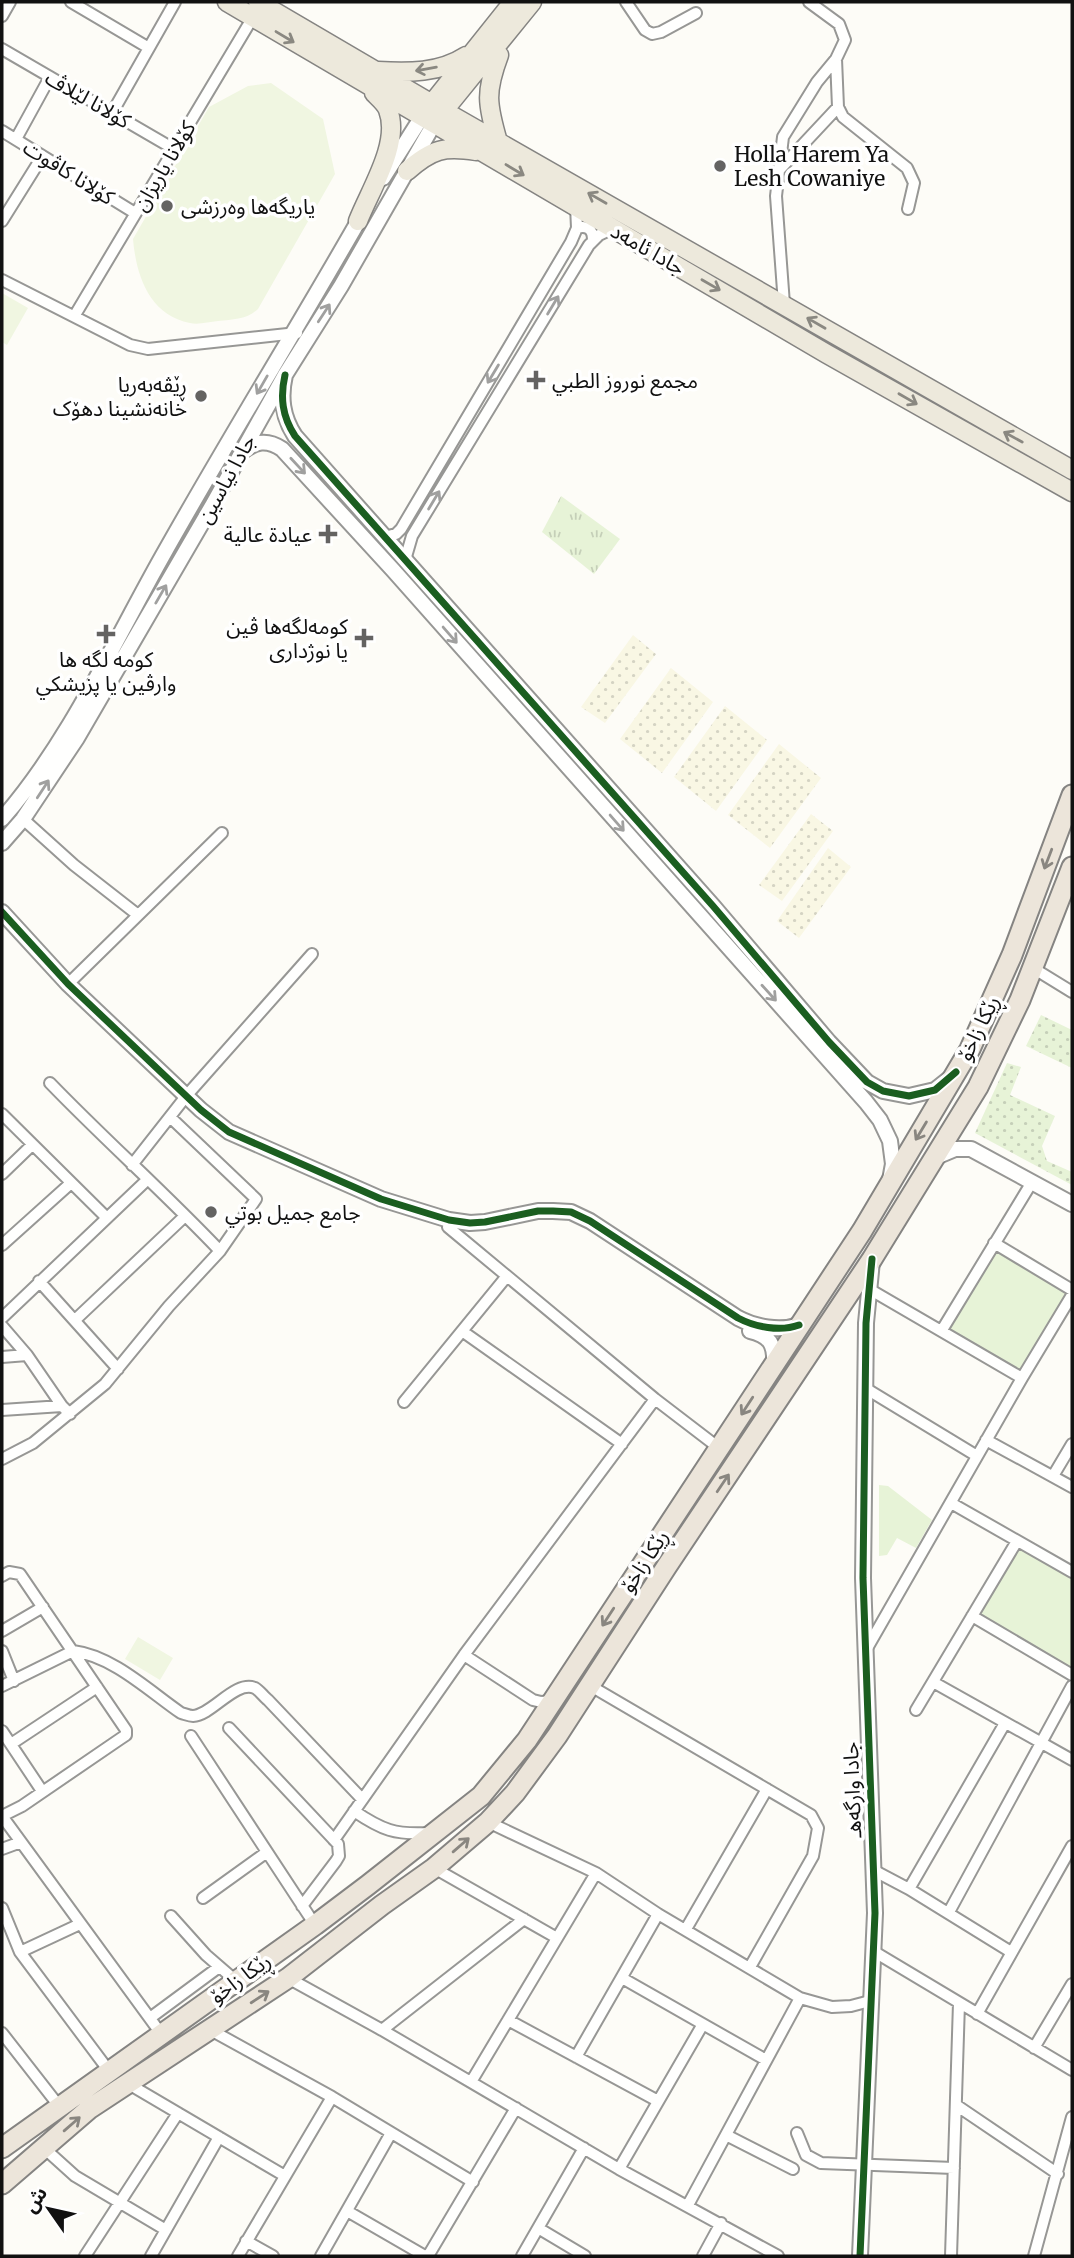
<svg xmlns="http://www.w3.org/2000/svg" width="1074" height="2258" font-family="Merriweather,'Noto Sans Arabic',serif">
<defs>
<pattern id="farmland-dots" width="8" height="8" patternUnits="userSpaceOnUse" patternTransform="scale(1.75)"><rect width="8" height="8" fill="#f9f7e4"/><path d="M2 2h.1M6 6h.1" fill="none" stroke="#d4d3c3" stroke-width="1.8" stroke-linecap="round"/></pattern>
<pattern id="grass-tufts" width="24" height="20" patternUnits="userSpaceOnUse" patternTransform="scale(1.75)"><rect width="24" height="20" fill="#e7f3d7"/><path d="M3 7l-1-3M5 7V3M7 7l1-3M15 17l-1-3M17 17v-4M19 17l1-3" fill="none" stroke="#c5cfb8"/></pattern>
<pattern id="park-dots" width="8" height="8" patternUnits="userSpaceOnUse" patternTransform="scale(1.75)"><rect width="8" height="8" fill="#e7f3d7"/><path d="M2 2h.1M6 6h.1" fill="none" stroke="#c5cfb8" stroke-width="1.8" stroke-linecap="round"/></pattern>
</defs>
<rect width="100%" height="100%" fill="#fdfcf7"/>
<path fill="url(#farmland-dots)" d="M 633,635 L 656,654 L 605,723 L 581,707 Z
M 671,668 L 713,702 L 662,773 L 620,739 Z
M 725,706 L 767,740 L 716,811 L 674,777 Z
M 779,744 L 821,778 L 770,848 L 728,815 Z
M 811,814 L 833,831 L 782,901 L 759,885 Z
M 828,848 L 851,867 L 799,938 L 777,921 Z"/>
<path fill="url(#grass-tufts)" d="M 561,496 L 620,539 L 594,574 L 542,532 Z"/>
<path fill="url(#park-dots)" d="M 1041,1015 L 1072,1030 L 1072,1068 L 1026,1046 Z
M 1007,1063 L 1021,1067 L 1010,1095 L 1055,1116 L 1042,1146 L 1047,1161 L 1072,1172 L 1072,1185 L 975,1133 Z"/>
<path fill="#e7f3d7" d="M 994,1243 L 1072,1290 L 1022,1378 L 942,1330 Z
M 879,1485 L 888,1486 L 932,1520 L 916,1548 L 897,1538 L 887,1555 L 879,1556 Z
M 1017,1541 L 1072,1572 L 1072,1675 L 972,1616 Z"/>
<path fill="#f0f6e1" d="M 271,83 L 323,119 L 335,174 L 258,309 C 246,320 234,319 218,321 C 209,322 198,325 190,323 C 149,315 136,275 133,239 L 209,107 L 248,86 Z
M 2,293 L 28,308 L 7,345 L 2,342 Z
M 138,1637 L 173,1658 L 160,1680 L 125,1659 Z"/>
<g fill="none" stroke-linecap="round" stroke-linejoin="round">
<g stroke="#979795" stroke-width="14">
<path id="minor" d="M 71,2 L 149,48
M 626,2 L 645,30 L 652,34 L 661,32 L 696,13
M 2,16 L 10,2
M 2,49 L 174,149
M 836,59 L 838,107 L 843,117 L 907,168 L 914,183 L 908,209
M 112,113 L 175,2
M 2,131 L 135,213
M 16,139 L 50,77
M 780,169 L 838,107
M 2,221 L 42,157
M 577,228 C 587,225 593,229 593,240
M 2,280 L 130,345 L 148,349 L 297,333
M 784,304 L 776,196 L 783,137 L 817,82 L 836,59 L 845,40 L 839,24 L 809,2
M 75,315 L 253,17
M 384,537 L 396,534 L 401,529 L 571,242 L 577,228 L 576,206
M 405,560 L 412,536 L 589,245 L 599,235 L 614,228
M 23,819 L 74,865 L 138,915
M 1033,968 L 1072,992
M 68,984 L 222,833
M 50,1083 C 105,1140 165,1193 220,1251
M 2,1114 L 107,1218
M 132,1165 L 187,1095 L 312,954
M 2,1174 L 32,1145
M 448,1227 L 655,1399 L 719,1448
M 994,1243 L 1072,1290
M 2,1245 L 71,1183
M 507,1276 L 462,1331 L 622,1444
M 39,1281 L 118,1369
M 869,1289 L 1022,1378
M 2,1318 L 148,1179
M 75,1320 L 185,1216
M 2,1326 L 27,1355 L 62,1406 L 70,1414
M 942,1330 L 1032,1182
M 2,1357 L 27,1355
M 865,1388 L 977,1456
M 404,1402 L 462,1331
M 2,1410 L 62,1406
M 986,1440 L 1072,1487
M 2,1459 L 33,1443 L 105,1384 L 169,1306 L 220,1251 L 256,1199 L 170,1117
M 1053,1476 L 1072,1444
M 951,1503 L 1072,1572
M 2,1576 L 9,1572 L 20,1574 L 126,1730 L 126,1735 L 120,1739 L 22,1806 L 2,1816
M 972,1616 L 1072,1675
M 2,1631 L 43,1607
M 866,1650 L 1022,1378 L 1072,1295
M 2,1651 L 14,1681
M 464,1655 L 533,1700 L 541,1702 L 552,1701
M 933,1682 L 1072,1760
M 589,1685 L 811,1815 L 818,1828 L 813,1856 L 750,1967
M 2,1686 L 73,1651 C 113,1656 149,1691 181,1713 C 185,1714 189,1716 193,1716 C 212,1715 235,1680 255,1688 C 259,1690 264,1697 268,1700 L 362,1799
M 916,1710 L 1017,1541
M 229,1728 L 338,1844 L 339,1856 L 336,1861 L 302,1906
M 2,1731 L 42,1791
M 191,1736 L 315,1925
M 11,1744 L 97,1687
M 354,1811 C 382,1830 395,1835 429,1833
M 2,1816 L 162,2035
M 488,1822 L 596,1873 L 658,1914 L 800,1998 L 832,2007 L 851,2006 L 870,2001
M 334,1840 L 464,1655 L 655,1399
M 2,1849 L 21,1842
M 434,1868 L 557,1938
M 873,1870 L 909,1889 L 1011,1952
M 909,1889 L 1005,1723
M 203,1898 L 267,1852
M 2,1908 L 20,1952 L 109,2071
M 949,1912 L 1072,1686
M 171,1916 L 206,1955 L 236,1981
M 686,1929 L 767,1789
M 873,1951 L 1072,2070
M 20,1952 L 80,1924
M 288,1978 L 382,2030 L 619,2169 L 778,2256
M 622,1978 L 766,2060
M 977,2014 L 1072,1846
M 150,2018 L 219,1967
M 508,2020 L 658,2101
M 209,2029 L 332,2097 L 473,2182
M 382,2030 L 524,1919
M 2,2033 L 59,2106
M 1034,2048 L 1072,1984
M 576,2057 L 658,1914
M 471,2082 L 596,1873
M 127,2083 L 285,2176
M 956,2105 L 1058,2174
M 797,2133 L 806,2155 L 821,2163 L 954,2168
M 726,2135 L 793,2169
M 44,2148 L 75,2176 L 166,2230
M 619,2169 L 703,2024
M 688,2205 L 800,1998
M 347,2211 L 425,2256
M 538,2228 L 585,2256
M 246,2241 L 273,2256
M 85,2256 L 178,2113
M 151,2256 L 219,2137
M 238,2256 L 332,2097
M 321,2256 L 391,2133
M 428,2256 L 516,2108
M 522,2256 L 584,2148
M 703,2256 L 721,2223
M 951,2256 L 959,2003
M 1034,2256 L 1072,2117"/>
</g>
<g stroke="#979795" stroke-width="18">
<path id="tertiary" d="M 383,178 L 423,115
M 285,375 C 280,397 282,416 295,436 L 713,906 L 829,1042 L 867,1082 L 883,1091 L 909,1096 L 935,1090 L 950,1078
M 242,452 C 255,441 267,439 282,449 L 393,570 L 866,1102 L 880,1120 L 890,1141 L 893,1164 L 890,1180
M 2,819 C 68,744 113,644 162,557 C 227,441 297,329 363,213
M 2,843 L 23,819 L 77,738 L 213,504 L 285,375 L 341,286 L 435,122
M 2,912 L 68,984 L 201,1110 L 229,1132 L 381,1199 L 449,1220 L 470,1223 L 485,1222 L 538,1211 L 553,1211 L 571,1212 L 590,1221 L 738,1318 C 755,1327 780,1332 799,1325
M 936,1157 L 955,1149 L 971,1149 L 1072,1204
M 750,1331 C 770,1336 775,1344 774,1364
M 860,2256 L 875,1913 L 863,1578 L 866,1323 L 872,1261"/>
</g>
<g stroke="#858482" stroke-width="21">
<path id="primary" d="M 227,2 L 827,354 L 1072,492
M 258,2 L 444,111 L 1072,470
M 378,71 C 408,73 440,73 466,56
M 426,111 L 513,2
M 437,119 L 532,2
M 498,142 C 487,104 485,92 499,55
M 407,171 C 432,149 444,146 476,151
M 358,221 C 370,190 401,143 388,110 C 386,104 379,98 374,93"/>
</g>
<g stroke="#858482" stroke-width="23">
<path id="trunk" d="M 2,2148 L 315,1925 L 368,1885 L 481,1796 L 527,1740 L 862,1231 L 970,1049 L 1012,955 L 1072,795
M 2,2184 L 89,2109 L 288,1978 L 382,1905 L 434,1868 L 488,1822 L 515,1793 L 557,1736 L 667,1566 L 872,1259 L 978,1087 L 1020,1000 L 1072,867"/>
</g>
<use href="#minor" stroke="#fffffe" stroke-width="10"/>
<use href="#tertiary" stroke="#fffffe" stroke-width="14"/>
<use href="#primary" stroke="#ede9dc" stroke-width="18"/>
<use href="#trunk" stroke="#ece5da" stroke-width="19"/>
<g stroke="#fff" stroke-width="11">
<path id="cycleway" d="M 285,375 C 280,397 282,416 295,436 L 713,906 L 829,1042 L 867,1082 L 883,1091 L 909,1096 L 935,1090 L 956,1072
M 2,912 L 68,984 L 201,1110 L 229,1132 L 381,1199 L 449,1220 L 470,1223 L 485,1222 L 538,1211 L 553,1211 L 571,1212 L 590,1221 L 738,1318 C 755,1327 780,1332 799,1325
M 860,2256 L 875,1913 L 863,1578 L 866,1323 L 872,1259"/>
</g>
<use href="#cycleway" stroke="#1b5e20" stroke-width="7"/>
</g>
<defs><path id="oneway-shaft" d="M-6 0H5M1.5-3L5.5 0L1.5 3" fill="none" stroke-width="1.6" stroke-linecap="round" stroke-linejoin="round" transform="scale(1.75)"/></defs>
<g stroke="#8a8881">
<use href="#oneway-shaft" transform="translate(285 37) rotate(31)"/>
<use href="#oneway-shaft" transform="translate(426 69) rotate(170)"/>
<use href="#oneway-shaft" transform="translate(515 170) rotate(31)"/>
<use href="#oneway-shaft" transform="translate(597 198) rotate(-150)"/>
<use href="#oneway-shaft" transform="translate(711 285) rotate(30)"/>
<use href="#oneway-shaft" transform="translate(816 323) rotate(-150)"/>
<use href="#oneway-shaft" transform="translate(908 399) rotate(30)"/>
<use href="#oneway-shaft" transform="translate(1013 437) rotate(-151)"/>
</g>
<g stroke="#a0a09f">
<use href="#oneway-shaft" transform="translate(553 305) rotate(-59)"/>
<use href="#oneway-shaft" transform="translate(324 313) rotate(-57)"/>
<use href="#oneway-shaft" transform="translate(493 374) rotate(121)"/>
<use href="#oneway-shaft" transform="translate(262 385) rotate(120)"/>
<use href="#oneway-shaft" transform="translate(298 466) rotate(47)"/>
<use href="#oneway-shaft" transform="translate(434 500) rotate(-59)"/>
<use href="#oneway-shaft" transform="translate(161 594) rotate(-60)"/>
<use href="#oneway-shaft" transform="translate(450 635) rotate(49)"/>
<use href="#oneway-shaft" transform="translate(43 789) rotate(-57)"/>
<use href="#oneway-shaft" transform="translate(617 823) rotate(49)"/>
<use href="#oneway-shaft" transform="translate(769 993) rotate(48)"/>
</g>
<g stroke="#898680">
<use href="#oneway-shaft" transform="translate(1048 859) rotate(111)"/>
<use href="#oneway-shaft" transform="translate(921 1131) rotate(121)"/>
<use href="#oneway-shaft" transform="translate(747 1406) rotate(123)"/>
<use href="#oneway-shaft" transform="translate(723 1483) rotate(-56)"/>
<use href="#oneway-shaft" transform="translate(608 1617) rotate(123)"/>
<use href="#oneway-shaft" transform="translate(461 1845) rotate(-41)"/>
<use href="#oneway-shaft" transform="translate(260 1997) rotate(-33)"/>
<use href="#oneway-shaft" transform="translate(72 2124) rotate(-41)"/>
</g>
<g fill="#646362" stroke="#fff" stroke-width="2.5">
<circle cx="720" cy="166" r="7"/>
<circle cx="167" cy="206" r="7"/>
<path d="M532.5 369.5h7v7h7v7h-7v7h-7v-7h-7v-7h7z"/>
<circle cx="201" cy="396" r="7"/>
<path d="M324.5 523.5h7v7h7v7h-7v7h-7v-7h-7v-7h7z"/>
<path d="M102.5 623.5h7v7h7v7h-7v7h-7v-7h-7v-7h7z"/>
<path d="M360.5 627.5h7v7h7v7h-7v7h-7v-7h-7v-7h7z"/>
<circle cx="211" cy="1212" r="7"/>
</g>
<g text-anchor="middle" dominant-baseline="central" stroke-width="7" stroke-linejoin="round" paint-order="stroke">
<g font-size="21" fill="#111" stroke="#fff">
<text transform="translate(88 99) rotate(30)">کۆلانا لێلاڤ</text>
<text transform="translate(164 166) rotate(-59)">کۆلانا یاریزان</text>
<text transform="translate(69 172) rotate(32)">کۆلانا کاڤوت</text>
<text transform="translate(648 249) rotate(30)">جادا ئامەد</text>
<text transform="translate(226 479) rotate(-61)">جادا نیاسین</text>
<text transform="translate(978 1028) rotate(-64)">ڕێکا زاخۆ</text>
<text transform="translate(644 1561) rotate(-57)">ڕێکا زاخۆ</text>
<text transform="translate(852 1790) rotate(-92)">جادا وارگه‌هـ</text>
<text transform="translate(240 1978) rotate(-36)">ڕێکا زاخۆ</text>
</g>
<g font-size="21" fill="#111" stroke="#fff" text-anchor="start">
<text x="734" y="154">Holla Harem Ya<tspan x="734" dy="24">Lesh Cowaniye</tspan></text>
<text x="181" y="206">ياريگەها وەرزشی</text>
<text x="552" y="380">مجمع نوروز الطبي</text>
<text x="187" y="384" text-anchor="end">ڕێڤه‌به‌ریا<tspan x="187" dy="24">خانەنشينا دهۆک</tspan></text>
<text x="312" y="534" text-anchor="end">عيادة عالية</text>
<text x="348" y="626" text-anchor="end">کومەلگەها ڤین<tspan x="348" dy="24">یا نوژداری</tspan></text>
<text x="106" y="659" text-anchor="middle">كومه لگه ها<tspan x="106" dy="24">وارڤين يا پزيشكي</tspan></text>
<text x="225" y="1212">جامع جميل بوتي</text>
</g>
</g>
<rect width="1074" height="2258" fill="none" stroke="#111111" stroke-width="7"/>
<g transform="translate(49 2209) rotate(304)" stroke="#ffffff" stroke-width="5" paint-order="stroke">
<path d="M0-5L12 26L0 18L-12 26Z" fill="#111111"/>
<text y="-10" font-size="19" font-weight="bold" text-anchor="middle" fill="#111111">ش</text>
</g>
</svg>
